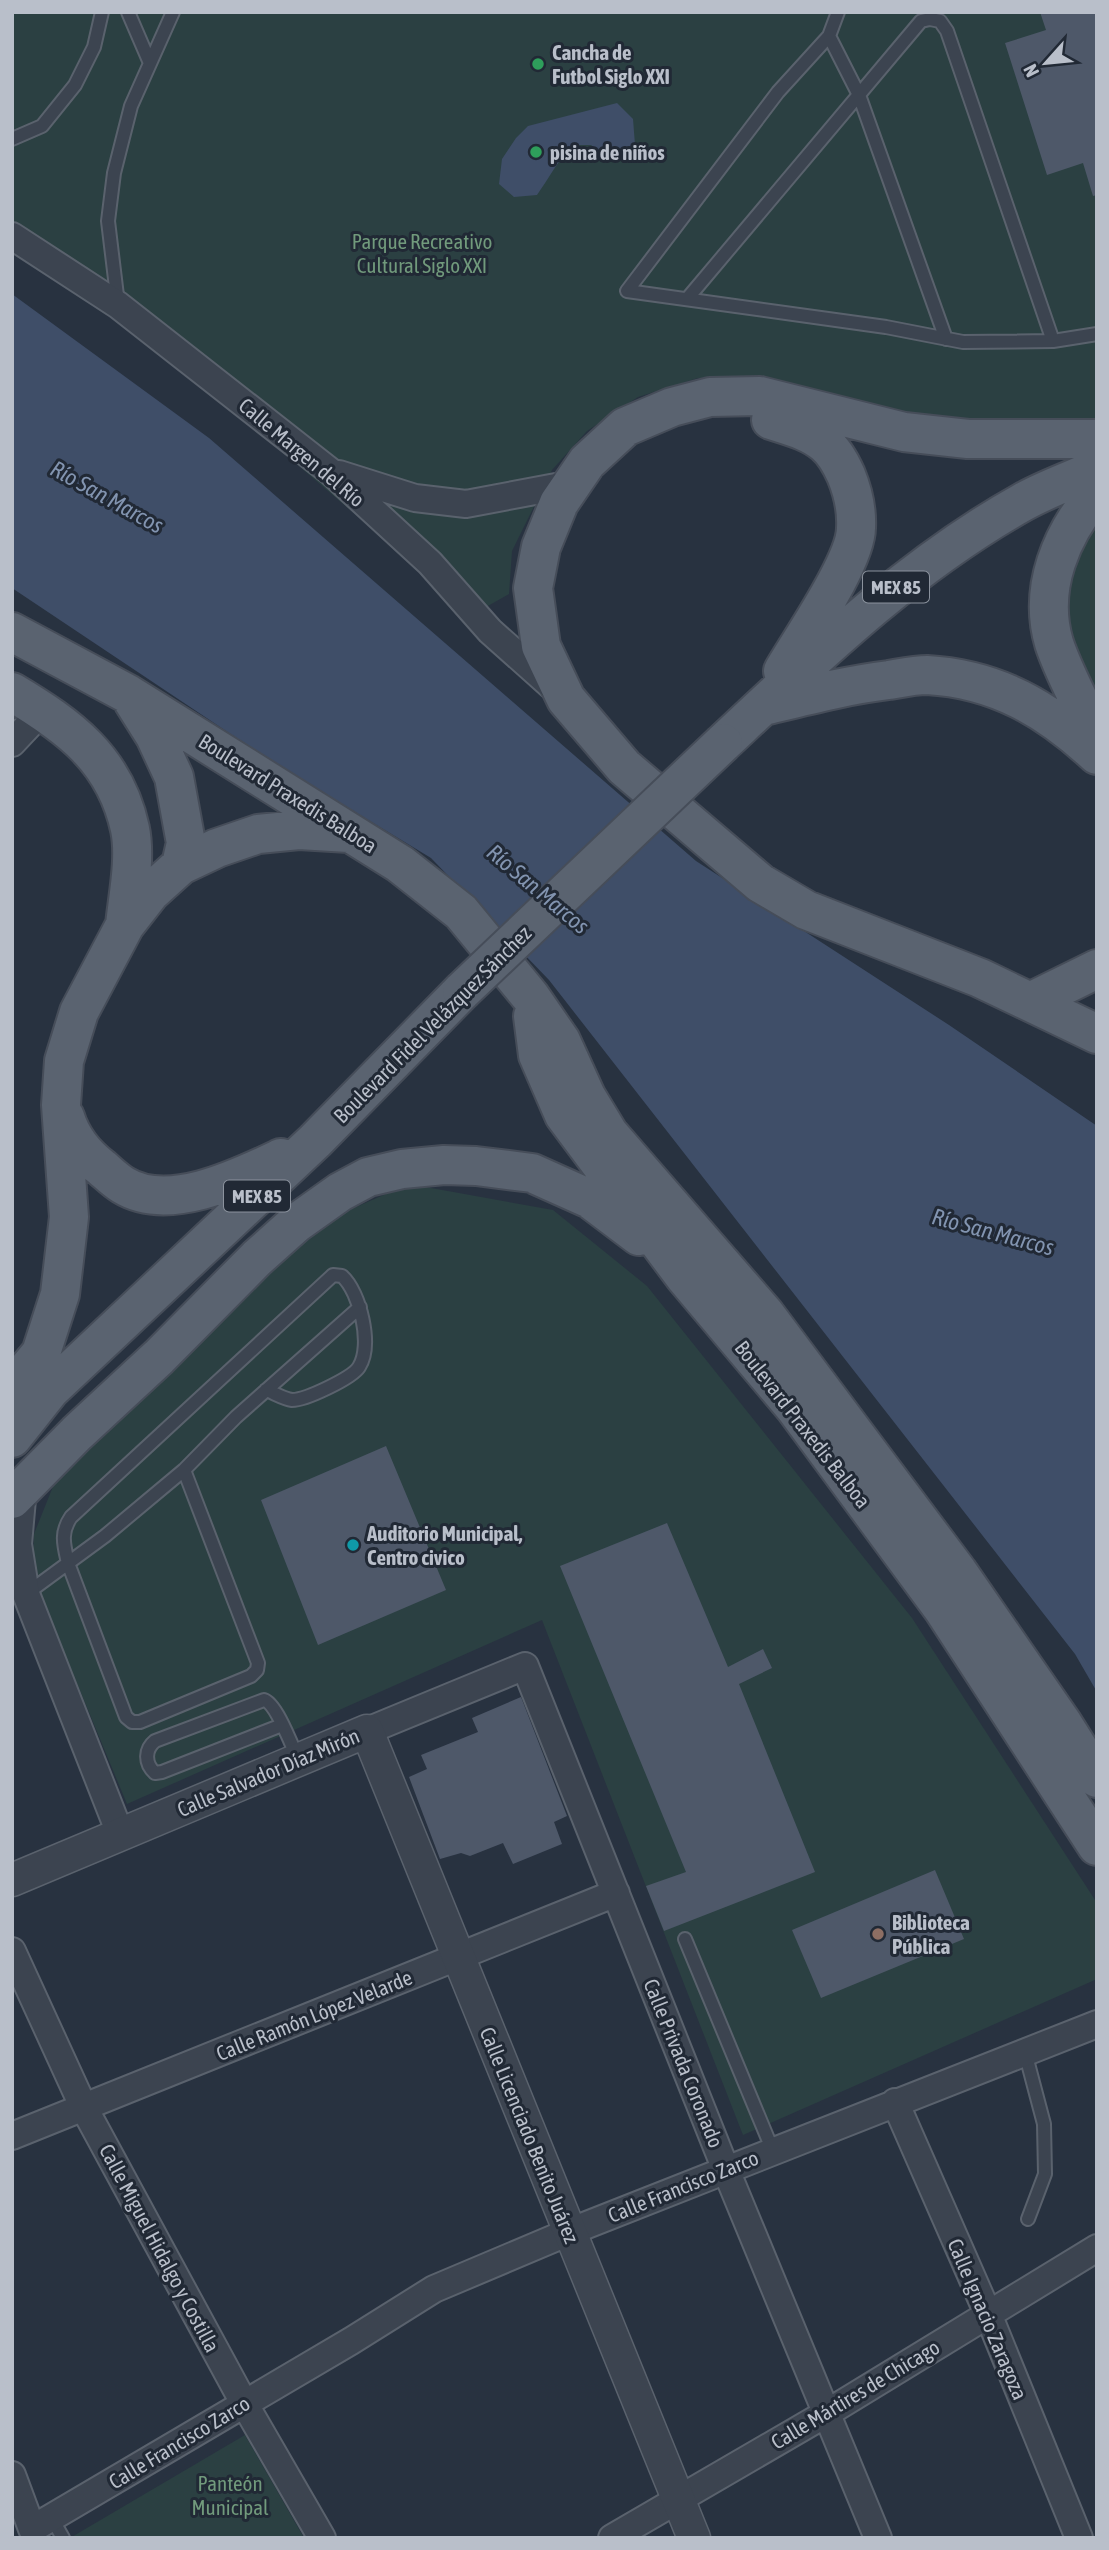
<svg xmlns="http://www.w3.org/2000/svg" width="1109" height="2550" font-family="'Asap Condensed',sans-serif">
<rect width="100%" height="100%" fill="#283240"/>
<path fill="#2b4042" d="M 12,12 L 1097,12 L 1097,421 L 918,418 L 765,384 L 698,378 L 638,397 L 587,431 L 552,470 L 512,551 L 509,594 L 486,607 L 419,569 L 12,220 Z
M 1097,526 L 1097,694 C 1084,669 1069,642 1067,613 C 1065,590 1082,543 1097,526 Z
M 409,1184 L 553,1210 L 647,1286 L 912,1618 L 1097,1903 L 1097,1979 L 743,2135 L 542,1620 L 127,1804 L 32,1575 L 34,1534 L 60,1469 L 79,1439 L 326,1220 Z
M 245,2435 L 304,2538 L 70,2538 Z"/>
<path fill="#3f4e68" d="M 617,103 L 633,119 L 635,145 L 609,159 L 591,145 L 573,145 C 558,160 549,178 537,195 L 514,197 L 499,184 L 502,159 L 516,138 L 528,126 Z
M 12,294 L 209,438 L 696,861 L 949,1025 L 1097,1126 L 1097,1692 L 1075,1654 L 549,980 L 431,858 L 274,763 L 12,588 Z"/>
<path fill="#4e5869" d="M 1040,12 L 1097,12 L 1097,195 L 1093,196 L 1083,163 L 1047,175 L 1005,43 L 1046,30 Z
M 386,1446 L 446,1590 L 318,1645 L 261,1500 Z
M 667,1523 L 728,1667 L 763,1649 L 772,1668 L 739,1684 L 815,1872 L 664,1931 L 646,1886 L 686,1872 L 560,1566 Z
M 521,1697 L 567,1816 L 554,1822 L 562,1844 L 513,1864 L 503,1843 L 470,1856 L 461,1853 L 440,1859 L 409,1777 L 427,1769 L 421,1755 L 478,1732 L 472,1718 Z
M 935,1870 L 964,1939 L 821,1998 L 792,1930 Z"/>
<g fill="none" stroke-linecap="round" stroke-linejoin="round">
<g stroke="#5a626d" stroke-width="16">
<path id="service" d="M 128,12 L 150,63
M 838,12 L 829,36 L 778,92 L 627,291 L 886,327 L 963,342 L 1053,341 L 1097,334
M 829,36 L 859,95 L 946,339
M 12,139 L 42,126 L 75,85 L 94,47 L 102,12
M 687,299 L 921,21 L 930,19 L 940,21 L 947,31 L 1053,341
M 118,304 L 108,221 L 114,173 L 131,106 L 173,12
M 184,1470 L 258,1663 L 257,1670 L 251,1676 L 140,1722 L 132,1722 L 126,1717 L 68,1563 C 64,1545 60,1533 71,1517 L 333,1275 L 342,1276 C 360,1292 373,1345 359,1367 C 352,1378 306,1400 292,1400 C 284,1399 274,1393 266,1390
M 26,1594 L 105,1536 L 184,1470 L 236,1417 L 360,1307
M 282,1725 L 162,1772 L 155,1773 C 144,1763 145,1749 155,1741 L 264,1700 C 276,1703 292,1746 298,1759
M 685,1939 L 773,2151
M 1025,2052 L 1044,2124 L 1045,2174 L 1028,2219
M 51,2517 L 63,2538"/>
</g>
<g stroke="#5a626d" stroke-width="30">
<path id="minor" d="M 12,236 L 118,305 L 331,472 L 430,563 L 490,631 L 554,688
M 339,474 L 415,498 L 466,504 L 572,484
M 12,743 L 43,710
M 23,1488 L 18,1544 L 26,1594 L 121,1836
M 367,1731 L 525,1666 L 726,2170 L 878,2538
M 12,1951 L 83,2106 L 244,2403 L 322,2538
M 895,2102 L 988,2314 L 1079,2538
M 12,2136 L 616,1893
M 12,2475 L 32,2529 L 351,2341 L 434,2289 L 569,2232 L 1097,2024
M 612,2538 L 827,2413 L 1097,2248"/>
</g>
<g stroke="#5a626d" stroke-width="35">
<path id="tertiary" d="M 12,1880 L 367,1731 L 694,2538"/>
</g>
<g stroke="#464d59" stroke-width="42">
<path id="primary" d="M 771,420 C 789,426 810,431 825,444 C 835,452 841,464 846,475 C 853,492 857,509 856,528 C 856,561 801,640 783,671
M 1097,439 L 968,439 L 904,432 L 760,396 L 710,397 L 672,407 L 625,427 L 587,462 L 559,503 L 541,547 L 533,588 L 541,646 L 566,699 L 624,767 L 760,883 L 806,910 L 980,978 L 1097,1034
M 1097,492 C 1061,534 1038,588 1054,643 C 1065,677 1085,708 1097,743
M 12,632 L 128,694 L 400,864 L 461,912 L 530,996 L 561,1041 L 586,1096 L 609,1134 L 765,1314 L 958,1572 L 1063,1724 L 1097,1778
M 12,692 C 69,726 115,759 130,829 C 136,858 128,896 125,925
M 133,701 L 155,736 L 174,777 L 186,843 L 181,865
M 764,706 C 805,696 847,685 889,680 C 901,678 915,675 927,675 C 997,679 1047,709 1097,755
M 723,743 C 817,655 910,565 1023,502 C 1046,489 1072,480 1097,469
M 1032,1001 L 1097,969
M 533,1016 L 538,1055 L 564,1115 L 684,1276 L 795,1408 L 943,1609 L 1097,1846
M 65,1117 C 71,1137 85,1155 102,1168 C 109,1174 115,1180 123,1185 C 168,1213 239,1178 281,1158
M 12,1388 L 41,1353 L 60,1294 L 69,1217 L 61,1105 L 64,1061 L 79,1012 L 125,925 L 150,893 L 181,865 L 217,848 L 258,834 L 299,830 L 349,833
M 12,1438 L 50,1390 L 315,1141 L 462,991
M 12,1499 L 77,1433 L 159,1357 L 257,1258 L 295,1224 L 340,1192 L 368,1177 L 402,1169 L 444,1165 L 476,1166 L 532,1173 L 590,1199 L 639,1236"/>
</g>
<use href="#service" stroke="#3c4450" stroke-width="12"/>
<use href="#minor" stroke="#3c4450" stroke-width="26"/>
<use href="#tertiary" stroke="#3c4450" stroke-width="32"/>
<use href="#primary" stroke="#5a6370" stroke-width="38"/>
<g stroke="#464d59" stroke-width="42" stroke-linecap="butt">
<path id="primary-bridge" d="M 462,991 L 723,743"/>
</g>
<use href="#primary-bridge" stroke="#5a6370" stroke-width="38"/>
</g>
<g fill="#2e9e5b" stroke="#212935" stroke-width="2.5">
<circle cx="538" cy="64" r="7"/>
<circle cx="536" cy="152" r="7"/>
</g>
<circle fill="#0f9aa8" stroke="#212935" stroke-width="2.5" cx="353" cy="1545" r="7"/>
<circle fill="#8d6e63" stroke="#212935" stroke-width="2.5" cx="878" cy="1934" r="7"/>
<g text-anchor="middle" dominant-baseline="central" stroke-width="6" stroke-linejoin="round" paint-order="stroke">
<g fill="#212935" stroke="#8b929d" stroke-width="2">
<rect x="863" y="571.5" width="66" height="31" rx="5"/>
<rect x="224" y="1180.5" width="66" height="31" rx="5"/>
</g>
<g font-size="19" font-weight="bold" fill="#b9bfca">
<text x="896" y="587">MEX 85</text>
<text x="257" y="1196">MEX 85</text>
</g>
<g font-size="21" font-weight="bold" fill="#b9bfca" stroke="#212935" text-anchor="start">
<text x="552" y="52">Cancha de<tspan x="552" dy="24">Futbol Siglo XXI</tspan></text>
<text x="550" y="152">pisina de niños</text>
<text x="367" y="1533">Auditorio Municipal,<tspan x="367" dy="24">Centro civico</tspan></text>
<text x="892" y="1922">Biblioteca<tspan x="892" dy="24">Pública</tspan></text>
</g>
<g font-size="21" fill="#719a7c" stroke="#212935">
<text x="422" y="241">Parque Recreativo<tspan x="422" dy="24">Cultural Siglo XXI</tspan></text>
<text x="230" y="2483">Panteón<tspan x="230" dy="24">Municipal</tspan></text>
</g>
<g font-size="21" fill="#b9bfca" stroke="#212935">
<text transform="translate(302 452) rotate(40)">Calle Margen del Río</text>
<text transform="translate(288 793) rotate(32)">Boulevard Praxedis Balboa</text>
<text transform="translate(432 1024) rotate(-45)">Boulevard Fidel Velázquez Sánchez</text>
<text transform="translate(803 1424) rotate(52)">Boulevard Praxedis Balboa</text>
<text transform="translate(268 1772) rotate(-23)">Calle Salvador Díaz Mirón</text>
<text transform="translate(314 2015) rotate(-22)">Calle Ramón López Velarde</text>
<text transform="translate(684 2063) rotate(68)">Calle Privada Coronado</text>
<text transform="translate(530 2135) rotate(68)">Calle Licenciado Benito Juárez</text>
<text transform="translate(683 2186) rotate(-22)">Calle Francisco Zarco</text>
<text transform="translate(160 2248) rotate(62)">Calle Miguel Hidalgo y Costilla</text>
<text transform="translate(988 2319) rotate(67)">Calle Ignacio Zaragoza</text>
<text transform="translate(855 2394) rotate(-31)">Calle Mártires de Chicago</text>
<text transform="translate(179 2442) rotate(-31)">Calle Francisco Zarco</text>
</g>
<g font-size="23" font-style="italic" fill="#8294b0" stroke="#212935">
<text transform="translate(107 497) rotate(29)">Río San Marcos</text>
<text transform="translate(538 889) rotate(40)">Río San Marcos</text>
<text transform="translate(993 1232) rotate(15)">Río San Marcos</text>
</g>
</g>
<rect width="1109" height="2550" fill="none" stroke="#b9bfca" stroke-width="28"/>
<g transform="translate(1046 63) rotate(243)" stroke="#212935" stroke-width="5" paint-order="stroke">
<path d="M0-5L12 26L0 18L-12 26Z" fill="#b9bfca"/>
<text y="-10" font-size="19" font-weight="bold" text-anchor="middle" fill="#b9bfca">N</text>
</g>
</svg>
